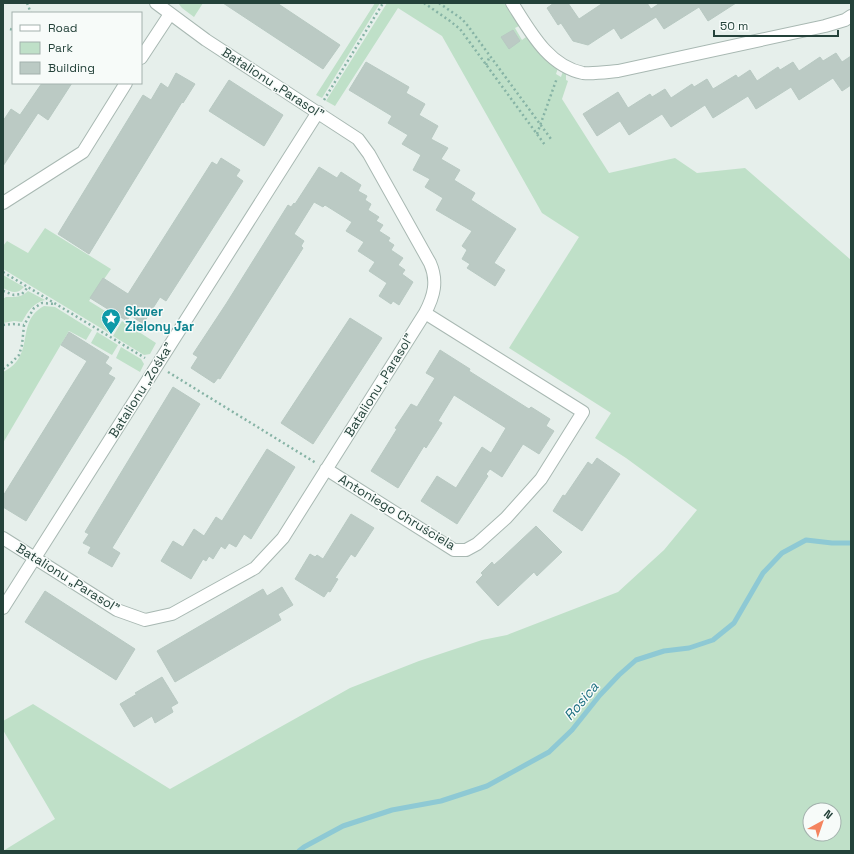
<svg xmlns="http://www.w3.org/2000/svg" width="854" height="854" font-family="'Space Grotesk',sans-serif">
<rect width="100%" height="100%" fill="#e6efeb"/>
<path fill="#bfe0c8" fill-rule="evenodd" d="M 178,3 L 203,3 L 194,17 L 182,8 Z
M 375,3 L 380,3 L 322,98 L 316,95 Z
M 387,3 L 504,3 L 519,26 L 515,28 L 522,40 L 526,37 L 539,52 L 558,68 L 556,74 L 561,77 L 563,71 L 566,73 L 566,80 L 568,81 L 562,99 L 609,173 L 675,158 L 697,173 L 745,168 L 851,260 L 851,851 L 3,851 L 55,819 L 3,730 L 3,721 L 33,704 L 170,789 L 350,688 L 419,661 L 482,640 L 507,635 L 618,592 L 664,550 L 697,510 L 626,458 L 595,438 L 611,413 L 509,348 L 579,237 L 542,213 L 442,36 L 398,8 L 335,106 L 326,101 ZM 810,810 L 834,810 L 834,834 L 810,834 Z
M 45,228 L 111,269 L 89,301 L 118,319 L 109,333 L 3,269 L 3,246 L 7,241 L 28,253 Z
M 3,275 L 24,287 C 17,295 11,292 3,288 Z
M 28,291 L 45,300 C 33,303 28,311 22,322 L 14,321 L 3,323 L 3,299 L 6,297 C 15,297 21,298 28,291 Z
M 44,306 L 55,307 L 92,330 L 86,340 L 69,331 L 3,443 L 3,372 C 37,356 14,322 44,306 Z
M 122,321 L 156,343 L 150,354 L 144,355 L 113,336 Z
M 97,332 L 118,345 L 112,355 L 91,343 Z
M 121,347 L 141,359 L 144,364 L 140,372 L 116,358 Z"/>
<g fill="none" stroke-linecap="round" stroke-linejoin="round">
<path stroke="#8ec9d4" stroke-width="5" d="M 299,851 L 304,847 L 343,826 L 392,810 L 441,801 L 487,786 L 549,752 L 572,730 L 600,695 L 619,675 L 636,660 L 664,651 L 689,648 L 713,640 L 734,623 L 763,573 L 782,553 L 806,540 L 832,543 L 851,543"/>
</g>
<path fill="#bbcac4" stroke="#b8c9c2" d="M 223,3 L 277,3 L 340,45 L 323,69 Z
M 554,3 L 568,3 L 579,19 L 603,3 L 647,3 L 651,9 L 660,3 L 736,3 L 708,21 L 699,7 L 664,29 L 656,17 L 621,39 L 614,28 L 588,45 L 573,41 L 561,23 L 558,25 L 547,8 Z
M 513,30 L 520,41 L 509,49 L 501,37 Z
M 836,53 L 842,62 L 851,56 L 851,85 L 842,91 L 833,78 L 799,100 L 791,87 L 756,109 L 748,96 L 713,118 L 705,105 L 671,127 L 662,114 L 629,135 L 620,121 L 597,136 L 583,114 L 618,92 L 628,108 L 650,94 L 652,97 L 665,89 L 671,98 L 692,84 L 694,87 L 707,79 L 713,89 L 736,75 L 738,78 L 750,70 L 757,81 L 778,67 L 780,70 L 793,62 L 799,71 L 820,57 L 823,61 Z
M 366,62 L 409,87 L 406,93 L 425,104 L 419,115 L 438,126 L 431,139 L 448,148 L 441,159 L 460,170 L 454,180 L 475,193 L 471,200 L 516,229 L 494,263 L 505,270 L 495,286 L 467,268 L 470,264 L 462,259 L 467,250 L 462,246 L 472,231 L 436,210 L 443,198 L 425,187 L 430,179 L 413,170 L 421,155 L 402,144 L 408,135 L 388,123 L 392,116 L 349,90 Z
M 176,73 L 195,84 L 183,103 L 182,102 L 89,254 L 58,234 L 143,95 L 151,100 L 161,83 L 168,88 Z
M 229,80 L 283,115 L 264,146 L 209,111 Z
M 42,83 L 72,83 L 48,120 L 38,113 L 3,166 L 3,121 L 11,109 L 20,115 Z
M 221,158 L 240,170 L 236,176 L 243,181 L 166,301 L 160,297 L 143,324 L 130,315 L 127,321 L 90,298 L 103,278 L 128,294 L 212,162 L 217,165 Z
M 319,167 L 337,178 L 341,172 L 361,185 L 358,191 L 367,196 L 365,200 L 371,204 L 368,210 L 379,217 L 376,221 L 383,225 L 379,231 L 390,238 L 388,241 L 394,245 L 391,250 L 403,258 L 398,265 L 405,270 L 402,274 L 413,282 L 399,305 L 393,301 L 391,304 L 379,296 L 387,283 L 369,271 L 375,262 L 358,251 L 364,242 L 346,231 L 352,222 L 325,205 L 323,207 L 314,202 L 294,234 L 304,241 L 301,246 L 303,248 L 220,379 L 218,378 L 214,383 L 191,368 L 198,357 L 193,354 L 226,304 L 288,205 L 291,207 L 294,203 L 295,204 Z
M 350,318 L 382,338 L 313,444 L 281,423 Z
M 69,332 L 109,357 L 105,363 L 112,368 L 108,374 L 115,378 L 26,521 L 3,507 L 3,496 L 87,361 L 61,345 Z
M 440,350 L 470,369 L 469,371 L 529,409 L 531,407 L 550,419 L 546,426 L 554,431 L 539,454 L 523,444 L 502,477 L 490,469 L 486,474 L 488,476 L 457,524 L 421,501 L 437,476 L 456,488 L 482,447 L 491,453 L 506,428 L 454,395 L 438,421 L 442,423 L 426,448 L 424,446 L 398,488 L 371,471 L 397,429 L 395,428 L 411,404 L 417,407 L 435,378 L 426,373 Z
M 173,387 L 200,404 L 112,548 L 120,553 L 112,567 L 88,553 L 91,547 L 83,543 L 89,534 L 85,532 Z
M 267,449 L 295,467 L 251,539 L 244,534 L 236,547 L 229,543 L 225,549 L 221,546 L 213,559 L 209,556 L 206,561 L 203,559 L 191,579 L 161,561 L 173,541 L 183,547 L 194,529 L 204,536 L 216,517 L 222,521 Z
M 597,458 L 620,474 L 582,531 L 553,511 L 563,495 L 565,496 L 588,462 L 592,465 Z
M 351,514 L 374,528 L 355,557 L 351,554 L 335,578 L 338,579 L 330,592 L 328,591 L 324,597 L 295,579 L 310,554 L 315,557 L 317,555 L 323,559 Z
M 536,526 L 562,552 L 537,576 L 534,572 L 498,606 L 476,582 L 483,575 L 481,573 L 492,562 L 494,565 L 502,558 Z
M 282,587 L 293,605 L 278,614 L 281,620 L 175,682 L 157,651 L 263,589 L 267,596 Z
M 45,591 L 135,649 L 116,680 L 25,622 Z
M 162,677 L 178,703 L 171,707 L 173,712 L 155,723 L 152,716 L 134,727 L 120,704 L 137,694 L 135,693 Z"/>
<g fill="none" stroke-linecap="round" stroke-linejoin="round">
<g stroke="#a8b8b2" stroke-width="14">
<path id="minor" d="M 512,3 C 530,31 548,66 583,73 C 594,74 607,72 618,71 L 825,26 L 845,20 L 851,16
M 141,58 L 170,14
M 3,203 L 83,152 L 126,83
M 326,469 L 454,550 L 466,550 L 477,544 L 506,518 L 541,479 L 583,412 L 425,313
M 3,538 L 117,610 L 145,620 L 172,614 L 255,568 L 283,538 L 425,313 C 434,296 438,281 430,263 L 369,154 L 358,139 L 206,40 L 156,3
M 3,608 L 318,112"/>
</g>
<path stroke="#86b3a5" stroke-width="2.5" stroke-dasharray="2 3" stroke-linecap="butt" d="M 27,3 L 31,13
M 424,3 L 450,21 L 460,29 L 545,145
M 439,3 L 462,19 L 468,26 L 551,139
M 10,29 L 13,30
M 486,65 L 490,56
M 324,100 L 383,3
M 537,134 L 557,78
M 3,272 L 145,358
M 3,291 L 14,295 L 22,294 L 28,287
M 3,325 L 13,324 L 24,325
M 3,369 L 11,363 L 19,355 L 22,345 L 24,325 L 34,308 L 42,303 L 55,304
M 168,372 L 316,463"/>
<use href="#minor" stroke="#fff" stroke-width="12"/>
</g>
<defs>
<g id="sight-pin" transform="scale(1)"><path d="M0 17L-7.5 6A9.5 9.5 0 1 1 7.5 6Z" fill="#0f9aa8" stroke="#f7fbf9"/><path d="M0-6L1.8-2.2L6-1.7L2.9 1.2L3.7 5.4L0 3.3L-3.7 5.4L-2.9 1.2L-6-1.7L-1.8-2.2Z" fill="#fff"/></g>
</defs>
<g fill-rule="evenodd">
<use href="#sight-pin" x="111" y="318"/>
</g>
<g text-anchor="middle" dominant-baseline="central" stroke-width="3" stroke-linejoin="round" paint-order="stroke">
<g font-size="13" fill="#24423a" stroke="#f7fbf9">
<text transform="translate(273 83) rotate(33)">Batalionu „Parasol”</text>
<text transform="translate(379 385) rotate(-58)">Batalionu „Parasol”</text>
<text transform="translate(141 390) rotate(-58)">Batalionu „Zośka”</text>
<text transform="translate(397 512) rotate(31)">Antoniego Chruściela</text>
<text transform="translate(68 578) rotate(32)">Batalionu „Parasol”</text>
</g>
<g font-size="13" font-weight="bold" fill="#0d838f" stroke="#f7fbf9" text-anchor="start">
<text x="125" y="311">Skwer<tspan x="125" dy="15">Zielony Jar</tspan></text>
</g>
<g font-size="14" font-style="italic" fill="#1c6f80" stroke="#f7fbf9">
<text transform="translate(581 701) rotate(-50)">Rosica</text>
</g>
</g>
<rect width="854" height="854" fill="none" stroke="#24423a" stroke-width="8"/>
<rect x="12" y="12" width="130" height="72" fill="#f7fbf9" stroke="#a3b1ad"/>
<rect x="20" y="25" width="20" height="6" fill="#ffffff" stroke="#a3b1ad"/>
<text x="48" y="32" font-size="12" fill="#24423a">Road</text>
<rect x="20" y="42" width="20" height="12" fill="#bfe0c8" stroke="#a3b1ad"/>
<text x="48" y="52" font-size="12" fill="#24423a">Park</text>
<rect x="20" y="62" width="20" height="12" fill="#bbcac4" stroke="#a3b1ad"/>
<text x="48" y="72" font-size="12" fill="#24423a">Building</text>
<g transform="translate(822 822) rotate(40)"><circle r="19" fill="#f7fbf9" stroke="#a3b1ad"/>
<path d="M0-3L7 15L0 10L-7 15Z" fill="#f4845f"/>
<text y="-6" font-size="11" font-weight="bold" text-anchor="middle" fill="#24423a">N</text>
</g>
<path d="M714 30v6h124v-6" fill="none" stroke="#24423a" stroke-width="2"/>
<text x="720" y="30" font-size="12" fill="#24423a" stroke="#f7fbf9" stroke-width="3" paint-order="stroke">50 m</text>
</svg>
